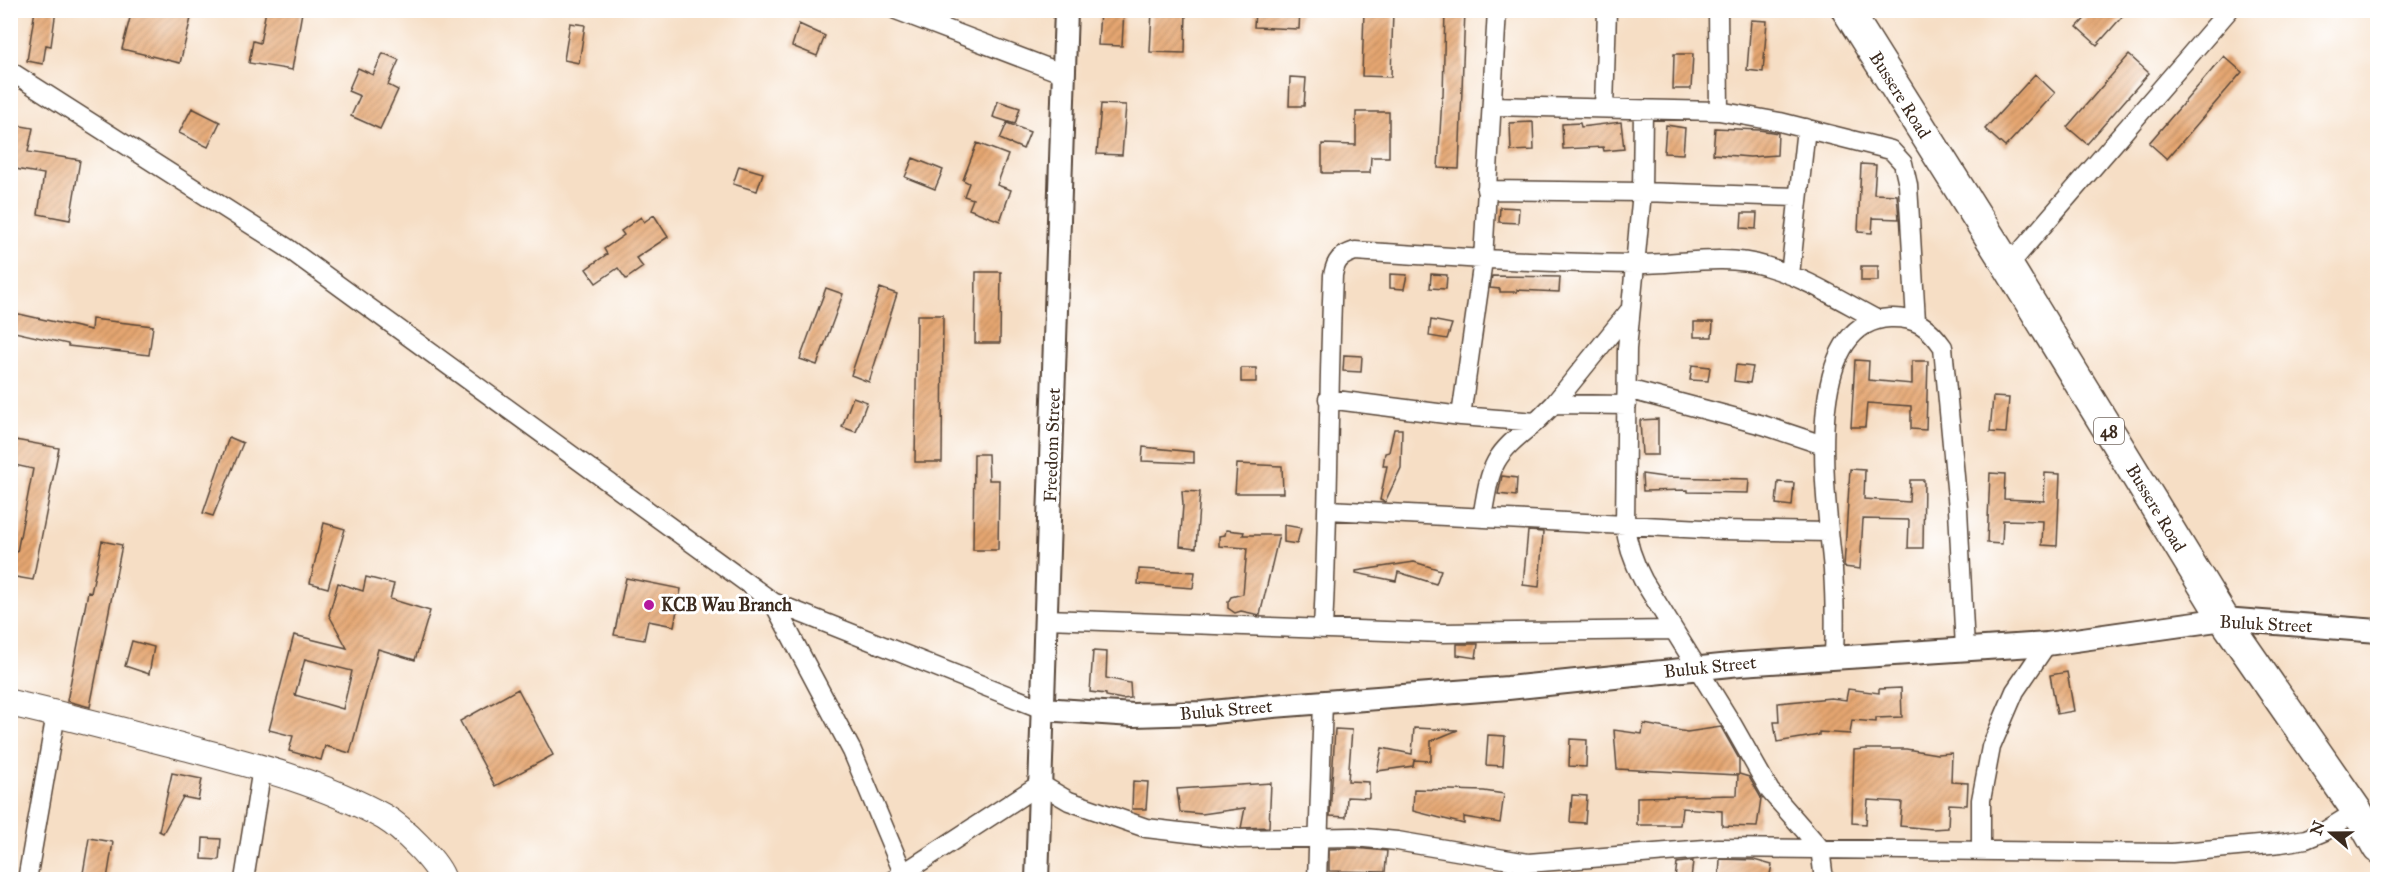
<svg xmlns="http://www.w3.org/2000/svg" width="2388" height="890" font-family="'IM FELL Great Primer',serif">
<defs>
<pattern id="building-hatch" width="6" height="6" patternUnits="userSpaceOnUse" patternTransform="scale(1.5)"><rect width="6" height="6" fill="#e5a671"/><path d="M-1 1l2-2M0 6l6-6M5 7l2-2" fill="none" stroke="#bb875c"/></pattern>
</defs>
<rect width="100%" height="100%" fill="#fff"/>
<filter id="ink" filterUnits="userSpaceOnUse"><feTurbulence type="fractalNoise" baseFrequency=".0167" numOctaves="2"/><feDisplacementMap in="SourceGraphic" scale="12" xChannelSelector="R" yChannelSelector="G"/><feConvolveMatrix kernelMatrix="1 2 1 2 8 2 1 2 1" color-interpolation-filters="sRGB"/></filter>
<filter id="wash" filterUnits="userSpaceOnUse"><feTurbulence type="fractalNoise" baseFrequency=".008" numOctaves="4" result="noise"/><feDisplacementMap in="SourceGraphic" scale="24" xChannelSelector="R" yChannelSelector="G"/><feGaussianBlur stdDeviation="1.35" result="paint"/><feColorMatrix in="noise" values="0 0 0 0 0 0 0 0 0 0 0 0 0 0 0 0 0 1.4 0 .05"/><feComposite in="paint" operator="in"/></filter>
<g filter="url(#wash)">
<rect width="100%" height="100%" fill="#f6dec5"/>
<g id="blocks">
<path fill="url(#building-hatch)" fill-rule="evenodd" d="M 35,10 L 56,10 L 51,46 L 46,45 L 43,64 L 27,61 Z
M 132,10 L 193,10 L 180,63 L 122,49 Z
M 266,10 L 302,12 L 292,70 L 249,63 L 253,41 L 260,43 Z
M 1100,10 L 1124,10 L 1122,46 L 1098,45 Z
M 1152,10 L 1186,10 L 1185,53 L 1150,52 Z
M 1255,10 L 1300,10 L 1299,29 L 1254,27 Z
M 1364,10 L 1393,10 L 1391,77 L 1362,76 Z
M 1445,10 L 1465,10 L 1459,169 L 1438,168 L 1442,97 L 1443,97 Z
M 2093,10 L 2128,10 L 2097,45 L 2077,27 Z
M 1751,20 L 1767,21 L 1763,72 L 1747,70 Z
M 570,23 L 585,25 L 579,63 L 564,60 Z
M 799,24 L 825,36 L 817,56 L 792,46 Z
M 383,53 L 399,60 L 388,85 L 398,90 L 380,129 L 351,116 L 360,96 L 348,91 L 358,68 L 373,75 Z
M 1674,54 L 1693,54 L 1691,89 L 1673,89 Z
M 2129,55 L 2149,73 L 2087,144 L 2067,127 Z
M 2224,56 L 2242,72 L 2167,159 L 2149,143 Z
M 2035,74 L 2055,93 L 2005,147 L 1985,129 Z
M 1290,77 L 1306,78 L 1304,106 L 1289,106 Z
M 998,101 L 1020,108 L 1015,124 L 993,117 Z
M 1101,104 L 1126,105 L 1122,155 L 1097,154 Z
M 192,108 L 220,122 L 208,147 L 179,133 Z
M 1356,112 L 1389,112 L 1389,157 L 1371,157 L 1370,173 L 1322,173 L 1322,144 L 1356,145 Z
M 1533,122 L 1534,150 L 1511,151 L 1510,123 Z
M 1621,122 L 1624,149 L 1604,151 L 1603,147 L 1563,149 L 1562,124 L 1580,123 L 1581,127 Z
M 1007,123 L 1030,132 L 1023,149 L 1000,139 Z
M 10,124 L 33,128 L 28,152 L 80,160 L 70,220 L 38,214 L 44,174 L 10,168 Z
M 1666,125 L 1685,128 L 1683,154 L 1664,153 Z
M 1715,128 L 1759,130 L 1778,133 L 1777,155 L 1750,157 L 1713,154 Z
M 977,143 L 1008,155 L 997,185 L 1011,190 L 1000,221 L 969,209 L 973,199 L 964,196 L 969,183 L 963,180 Z
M 913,158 L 943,170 L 935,189 L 905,177 Z
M 1861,164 L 1876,165 L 1874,194 L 1897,195 L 1899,219 L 1873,218 L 1872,233 L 1858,232 Z
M 739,166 L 763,173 L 757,191 L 733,184 Z
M 1500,207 L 1519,208 L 1518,223 L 1499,222 Z
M 1742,213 L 1757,213 L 1756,229 L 1741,228 Z
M 654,215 L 668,237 L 636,258 L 643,267 L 626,279 L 618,268 L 596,283 L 586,269 L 607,254 L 604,249 L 624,235 L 621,231 L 641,217 L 644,222 Z
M 1861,266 L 1878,266 L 1878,281 L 1861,281 Z
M 976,272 L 1001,272 L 1000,343 L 975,343 Z
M 1390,274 L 1407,275 L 1404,289 L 1390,288 Z
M 1431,274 L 1447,275 L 1446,289 L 1430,288 Z
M 1492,276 L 1560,277 L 1559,292 L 1517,290 L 1517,292 L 1500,292 L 1500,289 L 1490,288 Z
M 826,288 L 843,294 L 817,365 L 800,359 Z
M 880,288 L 897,294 L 869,382 L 851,375 Z
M 10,312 L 91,330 L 92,319 L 153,326 L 149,355 L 68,346 L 68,344 L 10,331 Z
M 917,315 L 943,315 L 942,462 L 915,462 Z
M 1431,320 L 1452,324 L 1447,339 L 1429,336 Z
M 1694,322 L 1713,322 L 1712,337 L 1694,337 Z
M 1344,355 L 1362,356 L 1361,372 L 1343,371 Z
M 1855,360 L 1869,361 L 1868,380 L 1912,384 L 1912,361 L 1928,361 L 1926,430 L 1911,429 L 1911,406 L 1867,403 L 1865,427 L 1851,427 Z
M 1692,365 L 1710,367 L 1708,381 L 1690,380 Z
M 1736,365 L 1753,367 L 1750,383 L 1734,381 Z
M 1241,368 L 1256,368 L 1256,382 L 1241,382 Z
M 853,397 L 867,402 L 856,432 L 842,427 Z
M 1993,397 L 2009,398 L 2006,433 L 1990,432 Z
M 1658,419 L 1658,455 L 1642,455 L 1640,420 Z
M 1394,429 L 1402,429 L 1401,468 L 1385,502 L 1380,500 L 1387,466 L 1383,466 L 1385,453 L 1389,452 Z
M 229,437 L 243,443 L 213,516 L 203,513 Z
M 10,439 L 59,448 L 33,580 L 10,576 L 10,551 L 17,552 L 33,469 L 10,464 Z
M 1143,447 L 1194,452 L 1194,463 L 1142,461 Z
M 974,454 L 988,454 L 989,480 L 999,480 L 998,550 L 973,550 Z
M 1237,464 L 1282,466 L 1283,493 L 1235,493 Z
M 1850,469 L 1865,470 L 1864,499 L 1909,502 L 1910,480 L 1924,480 L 1923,548 L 1908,548 L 1909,520 L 1863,519 L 1860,569 L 1844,567 Z
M 1990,473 L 2005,474 L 2004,499 L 2044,501 L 2045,473 L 2060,474 L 2057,546 L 2042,545 L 2043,521 L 2003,520 L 2002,544 L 1987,543 Z
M 1642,474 L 1664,477 L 1749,479 L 1748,493 L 1688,492 L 1688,490 L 1643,491 Z
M 1502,476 L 1517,478 L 1516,496 L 1498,494 Z
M 1778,482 L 1794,483 L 1792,506 L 1776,504 Z
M 1182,491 L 1200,492 L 1196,548 L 1180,546 L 1183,505 Z
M 324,523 L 345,529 L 328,588 L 310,583 Z
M 1284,525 L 1301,528 L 1297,544 L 1284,542 Z
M 1226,530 L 1244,532 L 1243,535 L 1279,535 L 1260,615 L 1241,611 L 1235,613 L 1228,608 L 1228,602 L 1231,597 L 1243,594 L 1247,548 L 1219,546 L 1219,536 L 1225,535 Z
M 1528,531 L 1543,532 L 1539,587 L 1523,585 Z
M 102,541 L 122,545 L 90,707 L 67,701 L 88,592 L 91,593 Z
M 1414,562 L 1441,570 L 1436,584 L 1398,572 L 1396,581 L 1356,573 L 1356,571 Z
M 1139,569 L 1195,572 L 1193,588 L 1138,584 Z
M 366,577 L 394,584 L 390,599 L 430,611 L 415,660 L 378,649 L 350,753 L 325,746 L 321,760 L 289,751 L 293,736 L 269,730 L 294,635 L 347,648 L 329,615 L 338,583 L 363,591 ZM 305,659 L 352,671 L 343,709 L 295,695 Z
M 626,578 L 681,589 L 674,626 L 648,621 L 644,640 L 614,635 Z
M 132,641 L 154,647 L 149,674 L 125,666 Z
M 1457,644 L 1478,644 L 1476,658 L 1457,655 Z
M 1093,651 L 1107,652 L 1106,678 L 1130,683 L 1131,698 L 1122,699 L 1106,696 L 1106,694 L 1090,692 Z
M 2067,672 L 2074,711 L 2057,714 L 2050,675 Z
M 1901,688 L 1902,717 L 1876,718 L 1876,722 L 1852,720 L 1850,734 L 1819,732 L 1819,735 L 1777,742 L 1774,722 L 1779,722 L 1778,703 L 1831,698 L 1846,700 L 1848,689 L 1879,693 L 1879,689 Z
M 518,689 L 553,755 L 495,786 L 460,721 Z
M 1644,724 L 1687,732 L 1721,727 L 1739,759 L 1739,774 L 1749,777 L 1761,798 L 1757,827 L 1722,826 L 1722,811 L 1682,808 L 1680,825 L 1637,825 L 1637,797 L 1737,795 L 1738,775 L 1617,769 L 1614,730 L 1642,734 Z
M 1414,728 L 1458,730 L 1431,741 L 1431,761 L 1414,760 L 1413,766 L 1377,771 L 1382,748 L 1412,754 Z
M 1335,729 L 1352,730 L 1348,781 L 1369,782 L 1369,798 L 1347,797 L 1346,817 L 1330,816 Z
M 1488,735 L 1505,736 L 1503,766 L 1486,765 Z
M 1570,739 L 1587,740 L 1586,767 L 1569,766 Z
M 1866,749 L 1906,749 L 1937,754 L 1952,753 L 1951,782 L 1968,783 L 1967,805 L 1949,804 L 1948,828 L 1932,829 L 1900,826 L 1902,802 L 1868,800 L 1866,824 L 1852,823 L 1854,750 Z
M 172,773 L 202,779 L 198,800 L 183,797 L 163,833 L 159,831 Z
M 1133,781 L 1148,782 L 1146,809 L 1132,809 Z
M 1271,783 L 1269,827 L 1241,828 L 1245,808 L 1202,814 L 1180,812 L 1177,789 Z
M 1414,789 L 1484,791 L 1504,794 L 1500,823 L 1464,817 L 1464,824 L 1413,811 Z
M 1572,795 L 1587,796 L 1585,823 L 1570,822 Z
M 89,838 L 113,842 L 107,879 L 82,879 Z
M 203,838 L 221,839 L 219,860 L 202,859 Z
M 1354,848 L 1387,851 L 1385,872 L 1329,871 L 1329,849 Z
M 1720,859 L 1754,860 L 1772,865 L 1769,879 L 1719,879 Z
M 1693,861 L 1691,879 L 1675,879 L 1677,863 Z"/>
</g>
</g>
<g filter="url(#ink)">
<use href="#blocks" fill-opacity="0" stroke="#574537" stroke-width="1.5"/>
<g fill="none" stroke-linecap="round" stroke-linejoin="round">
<g stroke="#574537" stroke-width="21">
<path id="minor" d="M 896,10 L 1064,74
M 1718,10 L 1719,111
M 10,71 L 286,247 L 773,602 L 1042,709
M 1492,106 L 1719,111 L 1780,122 L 1891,150 L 1903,163 L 1908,185 L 1916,321
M 1604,108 L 1607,10
M 1643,110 L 1642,192 L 1627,349 L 1625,524 C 1627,545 1633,561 1643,580 L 1732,724 L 1770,791 L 1820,848 L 1824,880
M 1486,190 L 1642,192 L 1798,197
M 2008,266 L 2229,10
M 1790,275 L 1806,128
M 1627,389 L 1763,425 L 1823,445
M 1328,399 L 1461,416 L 1536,422 L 1554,404 L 1630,310
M 1554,404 L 1627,405
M 1461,416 L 1483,260 L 1497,10
M 1328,510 L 1723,530 L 1829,532
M 1482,518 C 1491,464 1491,457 1536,422
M 773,602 L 852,751 L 906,880
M 1046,619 L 1443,633 L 1673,630
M 1323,628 C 1329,511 1328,393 1333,275 C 1336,260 1340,256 1355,251 C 1447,257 1540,263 1633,264 C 1676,265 1723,253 1765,266 C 1804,277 1840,300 1876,319
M 1834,657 C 1835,628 1835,599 1833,570 C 1828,511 1797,322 1890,318 C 1916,317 1929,327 1943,347 L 1958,509 L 1965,649
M 1981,850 L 1981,800 L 1991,747 L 2015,691 L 2047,644
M 27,880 L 56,714
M 244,880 L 262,768
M 893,880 L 1040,784 L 1069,801 L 1146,828 L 1239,839 L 1354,837 L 1397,841 L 1528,863 L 1718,848 L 2172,853 L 2281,843 L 2306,839 L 2325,831 L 2357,811
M 1317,880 L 1323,702"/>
</g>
<g stroke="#574537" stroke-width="26">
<path id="tertiary" d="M 1042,709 L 1133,715 L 1203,713 L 1273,706 L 1508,688 L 1740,664 L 2047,644 L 2224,619 L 2378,631
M 1037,880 L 1066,10"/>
</g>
<g stroke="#574537" stroke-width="28">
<path id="secondary" d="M 10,703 C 71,717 131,733 192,749 C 257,766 325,784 384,817 C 401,827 438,862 443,880"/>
</g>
<g stroke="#574537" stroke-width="33">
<path id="primary" d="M 1847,10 L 2008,266 L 2224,619 L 2357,811 L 2378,848"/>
</g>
<use href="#minor" stroke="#fff" stroke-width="18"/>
<use href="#tertiary" stroke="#fff" stroke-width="22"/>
<use href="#secondary" stroke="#fff" stroke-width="26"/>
<use href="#primary" stroke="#fff" stroke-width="30"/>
</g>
</g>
<circle fill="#b5179e" stroke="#fff" stroke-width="2" cx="649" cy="605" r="6"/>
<g text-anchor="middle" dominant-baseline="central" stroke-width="6" stroke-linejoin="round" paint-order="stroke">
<rect fill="#fff" stroke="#766a62" stroke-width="1.5" x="2094" y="418" width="30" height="26" rx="4.5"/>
<g font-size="16" font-weight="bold" fill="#3b2a1e">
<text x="2109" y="431">48</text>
</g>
<g font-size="18" fill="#3b2a1e" stroke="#fff">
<text transform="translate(1900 95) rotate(58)">Bussere Road</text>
<text transform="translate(1052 445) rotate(-88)">Freedom Street</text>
<text transform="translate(2156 508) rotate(59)">Bussere Road</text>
<text transform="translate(2266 624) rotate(3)">Buluk Street</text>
<text transform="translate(1710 667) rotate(-6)">Buluk Street</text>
<text transform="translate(1226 710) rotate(-5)">Buluk Street</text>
</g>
<g font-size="18" font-weight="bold" fill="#3b2a1e" stroke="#fff" text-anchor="start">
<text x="661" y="605">KCB Wau Branch</text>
</g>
</g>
<rect width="2388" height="890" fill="none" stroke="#fff" stroke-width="36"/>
<g transform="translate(2331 833) rotate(290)" stroke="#ffffff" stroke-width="4.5" paint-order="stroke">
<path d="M0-4.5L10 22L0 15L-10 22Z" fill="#3b2a1e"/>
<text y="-9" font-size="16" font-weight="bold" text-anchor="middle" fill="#3b2a1e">N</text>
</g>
</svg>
